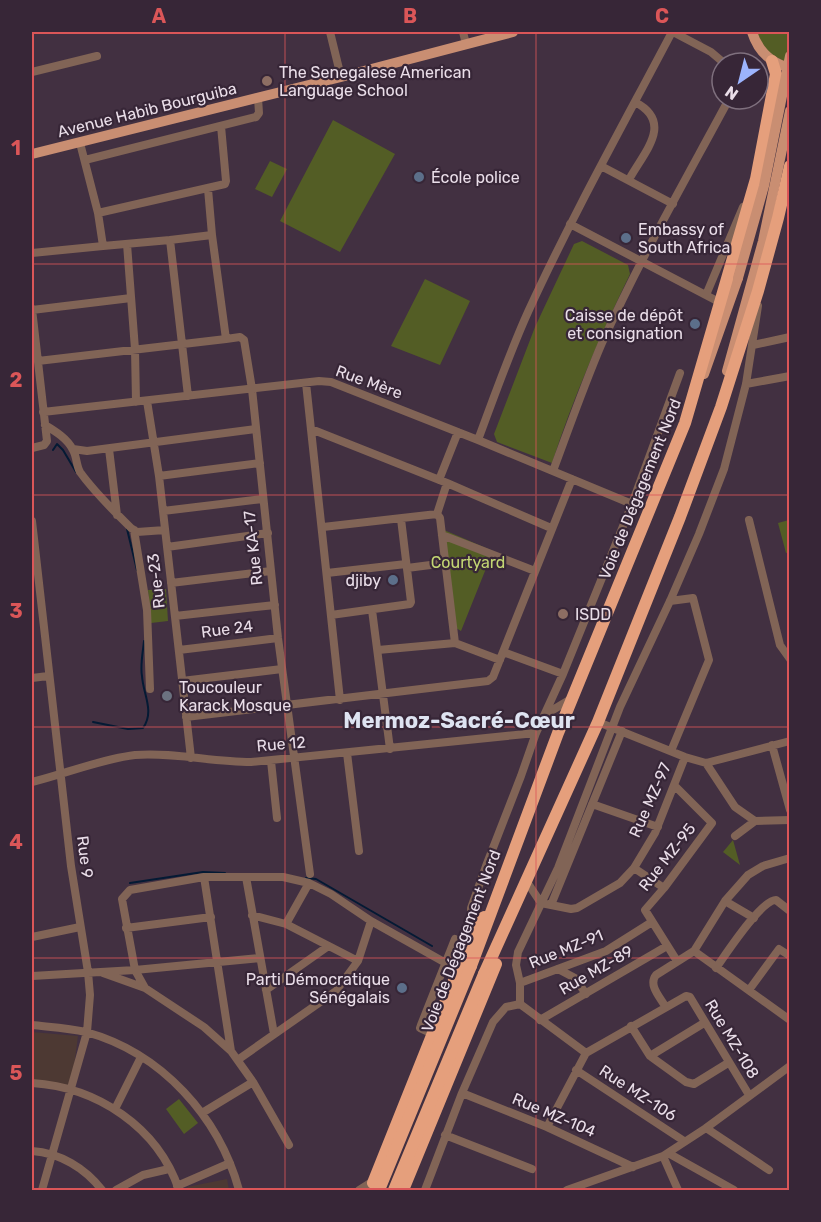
<svg xmlns="http://www.w3.org/2000/svg" width="821" height="1222" font-family="Rubik,sans-serif">
<rect width="100%" height="100%" fill="#423041"/>
<path fill="#4d3933" d="M 32,1032 L 78,1036 L 71,1089 L 32,1085 Z
M 227,1179 L 229,1190 L 188,1190 L 187,1187 Z"/>
<path fill="#535d25" d="M 756,32 L 789,32 L 789,64 L 767,52 Z
M 333,120 L 395,154 L 340,252 L 280,221 Z
M 270,161 L 287,169 L 272,197 L 255,189 Z
M 582,241 L 628,265 L 630,274 C 600,336 573,398 552,463 L 497,442 L 494,434 L 535,327 L 574,244 Z
M 425,279 L 470,301 L 440,365 L 391,346 Z
M 789,520 L 789,552 L 786,553 L 778,523 Z
M 444,530 L 493,551 L 461,631 L 456,628 Z
M 166,589 L 168,621 L 151,623 L 148,590 Z
M 733,840 L 740,865 L 723,852 Z
M 179,1099 L 198,1123 L 184,1134 L 166,1109 Z"/>
<g fill="none" stroke-linecap="round" stroke-linejoin="round">
<path stroke="#041a34" stroke-width="2" d="M 53,450 L 57,444 L 63,450 L 76,472
M 127,529 L 137,570
M 93,722 L 128,729 L 143,728 C 155,711 143,694 142,676 C 140,665 143,652 144,641
M 306,878 L 316,879 L 432,946
M 130,883 L 203,872 L 225,873"/>
<path stroke="#816456" stroke-width="8" d="M 330,32 L 341,77
M 463,32 L 466,44
M 673,32 L 711,52 L 724,63
M 32,72 L 97,56
M 80,143 L 98,213 L 103,246 L 170,240 L 188,396
M 85,160 L 256,117 L 259,113 L 258,98
M 601,166 L 673,204
M 631,176 C 646,150 673,122 635,102
M 208,189 L 212,235 L 226,339
M 98,213 L 225,184 L 226,181 L 221,126
M 570,224 L 721,303
M 170,240 L 212,235
M 127,244 L 135,349 L 136,402
M 32,253 L 103,246
M 706,295 L 743,207
M 32,309 L 47,441 L 44,445 L 32,448
M 32,310 L 131,298
M 753,345 L 790,337
M 38,361 L 226,339 L 240,337 L 244,340 L 252,389 L 278,638 L 310,874
M 306,383 L 340,700
M 746,384 L 790,376
M 147,401 L 159,476 L 191,758
M 43,412 L 319,381 L 331,382 L 478,440 L 632,504
M 45,425 C 55,431 68,439 73,450 C 77,457 76,465 80,472 C 95,493 113,510 131,528 L 137,532 L 165,530
M 311,429 L 447,483 L 551,528
M 478,440 C 494,397 509,354 528,312 C 572,216 623,125 672,32
M 73,449 L 87,451 L 256,429
M 109,449 L 117,515
M 553,471 C 569,428 584,385 602,343 C 640,259 686,179 729,99
M 159,476 L 260,463
M 439,480 L 458,432
M 163,511 L 263,499
M 437,514 L 440,518 L 442,535 L 455,643
M 749,520 L 780,645 L 790,659
M 32,521 L 71,866 L 88,972 L 90,995 L 87,1032 L 42,1190
M 323,527 L 437,514 L 447,483
M 134,530 L 147,610 L 150,689
M 442,535 L 535,571
M 167,547 L 268,533
M 407,568 L 446,563
M 327,573 L 406,564
M 171,583 L 271,571
M 670,601 L 693,598 L 709,660 L 671,751
M 372,610 L 390,749
M 331,615 L 410,604 L 411,602 L 401,519
M 175,616 L 275,605
M 179,650 L 278,638
M 378,650 L 455,643 L 500,660
M 503,652 L 563,674
M 32,678 L 48,676
M 182,681 L 282,669
M 546,714 L 571,699
M 186,717 L 488,681 L 493,677 L 572,479
M 598,722 L 685,757 L 706,763 L 790,741
M 772,745 L 790,810
M 347,753 L 359,851
M 271,761 L 277,818
M 706,763 L 735,807 L 755,821
M 32,782 C 65,774 101,759 135,755 C 174,752 212,762 251,762 L 536,733
M 675,786 L 712,823 L 664,888 L 645,910 L 677,961
M 592,804 L 658,827
M 735,836 L 755,821 L 790,820
M 634,868 L 664,888
M 204,877 L 231,1051
M 246,877 L 274,1034
M 529,885 L 541,903 L 571,909 L 577,908 L 620,883 L 634,868 L 655,833 L 685,757
M 725,901 L 754,918
M 551,905 L 622,731
M 252,915 L 286,924 L 358,961
M 286,924 L 309,883
M 126,928 L 211,917
M 471,936 L 471,908 L 486,866 L 521,776 L 536,733 L 563,674 L 632,504 L 680,373
M 32,937 L 80,927
M 694,951 L 790,1020
M 716,968 C 726,954 761,900 776,900 L 790,911
M 558,969 L 575,978 L 586,994
M 103,973 L 145,988
M 32,976 L 135,970 L 260,958
M 520,983 L 606,951 L 652,922
M 266,990 L 327,947
M 749,990 L 779,949 L 790,956
M 665,1006 C 660,997 648,985 656,975 L 694,951 L 725,901 L 748,875 L 763,866 L 790,858
M 540,1020 L 667,946
M 32,1025 C 50,1027 69,1028 86,1032 C 162,1053 219,1117 239,1190
M 631,1026 L 650,1056 L 686,1082 L 694,1084 L 728,1063
M 433,1034 L 420,1028 L 421,1025 L 455,939
M 586,1053 L 520,1004 L 520,983 L 516,965 L 518,952 L 558,868 L 620,707 L 670,601 L 699,534 L 724,469 L 746,384 L 758,306
M 650,1056 L 704,1023
M 239,1059 L 336,991 L 358,961 L 371,921
M 576,1070 L 684,1141
M 32,1083 C 97,1087 158,1127 179,1190
M 462,1093 L 547,1127 L 633,1167
M 115,1109 L 141,1057
M 202,1113 L 253,1082
M 547,1127 L 586,1053 L 686,996 L 690,997 L 749,1095
M 706,1128 L 769,1170
M 445,1135 L 532,1169
M 289,1145 L 253,1082 L 231,1051 L 204,1027 L 145,988 L 135,970 L 122,899 L 130,890 L 204,877 L 283,877 L 309,883 L 331,894 L 371,921 L 444,962
M 32,1151 C 60,1153 85,1168 102,1190
M 668,1153 L 734,1190
M 663,1156 L 678,1190
M 177,1186 L 230,1163
M 116,1190 L 143,1175 L 169,1169
M 359,1190 L 370,1183 L 377,1183
M 425,1190 L 462,1093 L 493,1022 L 506,1007 L 520,1004
M 567,1190 L 663,1156 L 706,1128 L 790,1066"/>
<path stroke="#c98e72" stroke-width="10" d="M 752,32 C 758,51 770,63 790,68
M 32,154 L 341,77 L 513,32
M 727,371 L 763,241 L 790,111
M 704,374 L 738,278"/>
<path stroke="#e59f7c" stroke-width="12" d="M 471,966 L 558,733 L 685,423 L 756,179 L 776,74 L 772,61
M 484,974 L 598,722 L 680,517 L 721,407 L 758,291 L 778,218 L 790,166
M 373,1183 L 471,938 L 484,917
M 403,1190 L 496,964"/>
<path stroke="#c98e72" stroke-width="10" d="M 738,278 L 764,186 L 790,56"/>
<path stroke="#e59f7c" stroke-width="12" d="M 379,1190 L 471,966
M 394,1190 L 484,974"/>
</g>
<path fill="none" stroke="#db5658" stroke-width="1.5" stroke-opacity="0.55" d="M 285,32 L 285,1190M 536,32 L 536,1190M 32,264 L 790,264M 32,495 L 790,495M 32,727 L 790,727M 32,958 L 790,958"/>
<g fill="#8d6e63" stroke="#372637" stroke-width="2">
<circle cx="267" cy="81" r="6"/>
<circle cx="563" cy="614" r="6"/>
</g>
<g fill="#5c6f8a" stroke="#372637" stroke-width="2">
<circle cx="419" cy="177" r="6"/>
<circle cx="626" cy="238" r="6"/>
<circle cx="695" cy="324" r="6"/>
<circle cx="393" cy="580" r="6"/>
<circle cx="402" cy="988" r="6"/>
</g>
<circle fill="#6b7280" stroke="#372637" stroke-width="2" cx="167" cy="696" r="6"/>
<g text-anchor="middle" dominant-baseline="central" stroke-width="4.5" stroke-linejoin="round" paint-order="stroke">
<g font-size="16" fill="#eadee9" stroke="#372637" text-anchor="start">
<text x="279" y="72">The Senegalese American<tspan x="279" dy="18">Language School</tspan></text>
<text x="431" y="177">École police</text>
<text x="638" y="229">Embassy of<tspan x="638" dy="18">South Africa</tspan></text>
<text x="683" y="315" text-anchor="end">Caisse de dépôt<tspan x="683" dy="18">et consignation</tspan></text>
<text x="381" y="580" text-anchor="end">djiby</text>
<text x="575" y="614">ISDD</text>
<text x="179" y="687">Toucouleur<tspan x="179" dy="18">Karack Mosque</tspan></text>
<text x="390" y="979" text-anchor="end">Parti Démocratique<tspan x="390" dy="18">Sénégalais</tspan></text>
</g>
<g font-size="16" fill="#eadee9" stroke="#372637">
<text transform="translate(147 110) rotate(-14)">Avenue Habib Bourguiba</text>
<text transform="translate(369 382) rotate(20)">Rue Mère</text>
<text transform="translate(640 489) rotate(-68)">Voie de Dégagement Nord</text>
<text transform="translate(253 548) rotate(-96)">Rue KA-17</text>
<text transform="translate(156 581) rotate(-97)">Rue-23</text>
<text transform="translate(227 629) rotate(-7)">Rue 24</text>
<text transform="translate(281 744) rotate(-5)">Rue 12</text>
<text transform="translate(650 800) rotate(-66)">Rue MZ-97</text>
<text transform="translate(85 857) rotate(83)">Rue 9</text>
<text transform="translate(667 857) rotate(-52)">Rue MZ-95</text>
<text transform="translate(461 941) rotate(-69)">Voie de Dégagement Nord</text>
<text transform="translate(566 949) rotate(-22)">Rue MZ-91</text>
<text transform="translate(596 970) rotate(-30)">Rue MZ-89</text>
<text transform="translate(732 1039) rotate(59)">Rue MZ-108</text>
<text transform="translate(638 1093) rotate(33)">Rue MZ-106</text>
<text transform="translate(554 1115) rotate(23)">Rue MZ-104</text>
</g>
<g font-size="16" fill="#c3d673" stroke="#372637">
<text x="468" y="562">Courtyard</text>
</g>
<g font-size="22" font-weight="bold" fill="#dee3f1" stroke="#372637">
<text x="459" y="720">Mermoz-Sacré-Cœur</text>
</g>
</g>
<rect width="821" height="1222" fill="none" stroke="#372637" stroke-width="66"/>
<g transform="translate(740 81) rotate(215)"><circle r="28" fill="#372637" stroke="#7f707e" stroke-width="1.5"/>
<path d="M0-4.5L10 22L0 15L-10 22Z" fill="#9cb4fd"/>
<text y="-9" font-size="16" font-weight="bold" text-anchor="middle" fill="#eadee9">N</text>
</g>
<rect x="33" y="33" width="755" height="1156" fill="none" stroke="#db5658" stroke-width="2"/>
<g font-size="20" text-anchor="middle" font-weight="bold" fill="#db5658">
<text x="159" y="23">A</text>
<text x="410" y="23">B</text>
<text x="662" y="23">C</text>
<text x="16" y="155">1</text>
<text x="16" y="387">2</text>
<text x="16" y="618">3</text>
<text x="16" y="849">4</text>
<text x="16" y="1080">5</text>
</g>
</svg>
